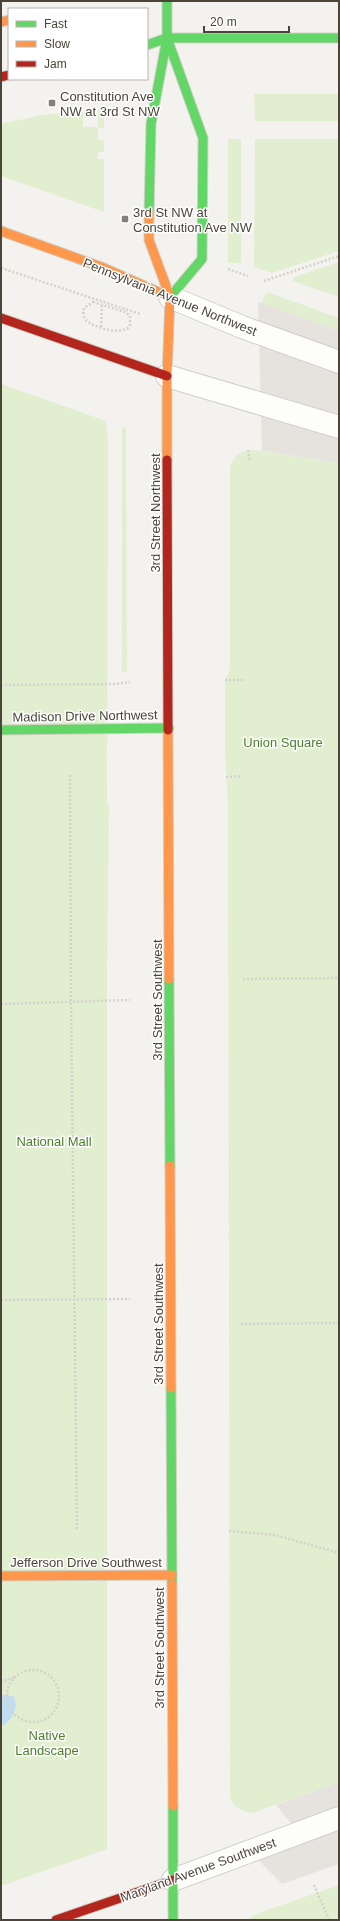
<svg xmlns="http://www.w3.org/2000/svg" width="340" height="1921" font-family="Helvetica,sans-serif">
<rect width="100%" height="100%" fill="#f4f2ee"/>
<path fill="#e1eecf" d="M 254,94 L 339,94 L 339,121 L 255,121 Z
M 98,110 L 104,110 L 104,128 L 98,128 L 98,139 L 104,140 L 104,152 L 98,152 L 98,159 L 104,159 L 104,212 L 1,176 L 1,124 L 42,115 L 83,111 L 83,127 L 98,127 Z
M 228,139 L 241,139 L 241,263 L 228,263 Z
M 255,139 L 339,139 L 339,251 L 272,273 L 254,267 Z
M 339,262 L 339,297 L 293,281 L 294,277 Z
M 270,293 L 339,318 L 339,331 L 261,304 L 266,294 Z
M 1,384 L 106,421 L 108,446 L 107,803 L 109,804 L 107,970 L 107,1849 L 1,1886 Z
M 122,427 L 126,429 L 127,672 L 122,672 Z
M 252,450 L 339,463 L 339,1782 L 252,1813 C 241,1811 234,1808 230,1798 L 228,801 L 225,755 L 225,680 L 230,669 L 230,466 C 234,456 240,450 252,450 Z
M 339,1885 L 339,1920 L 248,1920 L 253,1915 Z"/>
<path fill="#e6e3df" d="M 258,302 L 339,331 L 339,463 L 262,451 Z
M 339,1782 L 339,1864 L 282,1884 L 249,1851 L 299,1833 L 276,1805 Z"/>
<path fill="#c0ddf1" d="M 1,1695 L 13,1696 C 20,1707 12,1721 1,1726 Z"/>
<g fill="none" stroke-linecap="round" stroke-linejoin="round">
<g stroke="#d2d0cb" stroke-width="24">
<path id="street" d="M 170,297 L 242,327 L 339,362
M 167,376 L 339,427
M 173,1880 L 339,1818"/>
</g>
<g stroke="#d3cfc5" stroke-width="11">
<path id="fast" d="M 167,38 L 203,138 L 202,259 L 170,297
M 147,45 L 167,38 L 339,38
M 149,214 L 151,124 L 167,38 L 167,1
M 1,730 L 169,728
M 169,979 L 170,1166
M 171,1388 L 172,1584
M 173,1806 L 173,1920"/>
</g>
<g stroke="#d3cfc5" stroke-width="11">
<path id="slow" d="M 1,22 L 9,20
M 149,214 L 149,240 L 170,297 L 167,376 L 167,460
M 1,231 L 104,268 L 170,297
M 168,730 L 169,979
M 170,1166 L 171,1388
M 1,1576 L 172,1575
M 172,1584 L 173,1806"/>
</g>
<g stroke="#d3cfc5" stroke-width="11">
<path id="jam" d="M 1,77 L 9,75
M 1,318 L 167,376
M 167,460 L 168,730
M 56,1920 L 173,1880"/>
</g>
<path stroke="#d3d2cc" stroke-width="2.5" stroke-dasharray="2 2" stroke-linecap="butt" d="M 1,268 L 140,314
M 228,269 L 248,276
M 264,281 L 339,256
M 93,302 L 125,312 L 130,316 L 130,326 C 122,336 94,328 86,320 C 83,317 83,312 84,308 Z
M 101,327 L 102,306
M 248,450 L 250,461
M 225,680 L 243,680
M 1,685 L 116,684 L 130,682
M 70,775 L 71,1002 L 77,1530
M 226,777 L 243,776
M 243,979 L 339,978
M 1,1004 L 130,1000
M 1,1300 L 130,1299
M 241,1324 L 339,1323
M 229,1531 L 275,1535 L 339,1553
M7 1696a26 26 0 1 1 52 0a26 26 0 1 1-52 0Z
M 1,1682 L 15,1677
M 314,1885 L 329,1920"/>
<use href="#street" stroke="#fdfdfc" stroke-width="22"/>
<use href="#fast" stroke="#63d668" stroke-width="9"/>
<use href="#slow" stroke="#ff974d" stroke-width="9"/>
<use href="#jam" stroke="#b3261e" stroke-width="9"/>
</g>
<g fill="#868178" stroke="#fff" stroke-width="1.5">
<rect x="48" y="99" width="8" height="8" rx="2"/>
<rect x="121" y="215" width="8" height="8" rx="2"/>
</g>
<g text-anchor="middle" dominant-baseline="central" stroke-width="3" stroke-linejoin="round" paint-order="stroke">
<g font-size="13" fill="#4b4439" stroke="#fff" text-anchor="start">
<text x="60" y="96">Constitution Ave<tspan x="60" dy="15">NW at 3rd St NW</tspan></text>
<text x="133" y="212">3rd St NW at<tspan x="133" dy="15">Constitution Ave NW</tspan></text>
</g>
<g font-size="13" fill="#4b4439" stroke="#fff">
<text transform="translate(170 297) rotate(22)">Pennsylvania Avenue Northwest</text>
<text transform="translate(155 513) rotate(-90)">3rd Street Northwest</text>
<text transform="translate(85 716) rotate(-1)">Madison Drive Northwest</text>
<text transform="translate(157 1000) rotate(-90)">3rd Street Southwest</text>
<text transform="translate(158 1324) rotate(-90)">3rd Street Southwest</text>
<text x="86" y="1562">Jefferson Drive Southwest</text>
<text transform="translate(159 1648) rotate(-90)">3rd Street Southwest</text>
<text transform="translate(198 1870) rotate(-20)">Maryland Avenue Southwest</text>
</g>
<g font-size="13" fill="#4a7f2a" stroke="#fff">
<text x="283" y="742">Union Square</text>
<text x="54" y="1141">National Mall</text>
<text x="47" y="1735">Native<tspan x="47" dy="15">Landscape</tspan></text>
</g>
</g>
<rect width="340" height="1921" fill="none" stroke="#4b4439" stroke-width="4"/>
<rect x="8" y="8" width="140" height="72" fill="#ffffff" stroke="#b7b4b0"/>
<rect x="16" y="21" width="20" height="6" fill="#63d668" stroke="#b7b4b0"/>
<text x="44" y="28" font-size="12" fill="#4b4439">Fast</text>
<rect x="16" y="41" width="20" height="6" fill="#ff974d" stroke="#b7b4b0"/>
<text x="44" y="48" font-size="12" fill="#4b4439">Slow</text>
<rect x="16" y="61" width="20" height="6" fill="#b3261e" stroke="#b7b4b0"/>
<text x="44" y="68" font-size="12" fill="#4b4439">Jam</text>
<path d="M204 26v6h85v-6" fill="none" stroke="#4b4439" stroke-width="2"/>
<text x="210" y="26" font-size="12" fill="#4b4439" stroke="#ffffff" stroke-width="3" paint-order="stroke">20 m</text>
</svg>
